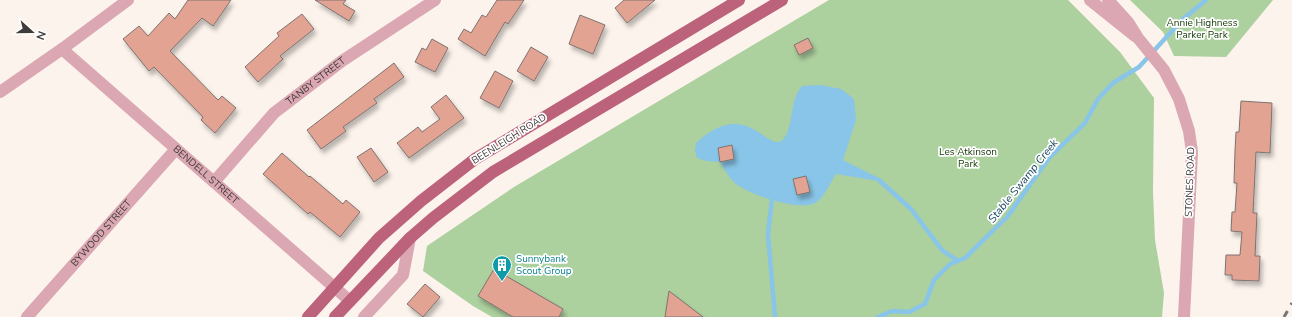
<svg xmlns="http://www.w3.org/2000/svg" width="1292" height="317" font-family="'Nunito Sans',sans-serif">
<defs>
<filter id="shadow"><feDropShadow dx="2.5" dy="4.5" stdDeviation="2" flood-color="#0004"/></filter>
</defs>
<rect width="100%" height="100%" fill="#fcf3ec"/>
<path fill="#acd09e" d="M 829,0 L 1068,0 L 1120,52 L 1154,98 L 1153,192 L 1155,240 L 1164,293 L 1162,317 L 492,317 L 473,306 L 423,271 L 427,246 L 514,187 Z
M 1130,0 L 1273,0 L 1226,57 L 1174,56 L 1163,32 Z"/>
<path fill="#89c5e8" d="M 820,85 L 841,89 L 854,99 L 856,120 L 843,160 L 879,178 L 878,181 L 836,174 C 830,183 825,197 815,203 C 799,211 754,196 739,186 C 730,180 726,172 720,162 L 706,161 L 697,158 L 695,151 L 696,143 C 714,126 735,116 758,132 C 765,136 772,143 780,142 C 795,132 788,101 802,86 Z"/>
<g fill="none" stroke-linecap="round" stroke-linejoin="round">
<path stroke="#89c5e8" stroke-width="4.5" d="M 879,180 L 911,209 L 942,250 L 958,261
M 772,199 L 768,234 L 775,317
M 878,317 L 892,311 L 909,312 L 925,304 L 934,280 L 950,264 L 965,258 L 1007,217 L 1049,158 L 1085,123 L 1098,99 L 1113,83 L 1139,67 L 1183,19 L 1206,0"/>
</g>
<path fill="#e2a392" stroke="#7e7370" filter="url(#shadow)" d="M 188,0 L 231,0 L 213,26 L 202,18 L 170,51 L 218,100 L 222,96 L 236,108 L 215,133 L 201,120 L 203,117 L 154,67 L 149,71 L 123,39 L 139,26 L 148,36 L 169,13 L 175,19 Z
M 315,0 L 346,0 L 343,4 L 355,11 L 349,21 Z
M 497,0 L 524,0 L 508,24 L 505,22 L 485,56 L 458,39 L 464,29 L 471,33 L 482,15 L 486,17 Z
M 624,0 L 655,0 L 627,23 L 615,8 Z
M 302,14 L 314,29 L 280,56 L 283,59 L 258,82 L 245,67 L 279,36 L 277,33 Z
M 580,15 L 605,25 L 593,54 L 569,44 Z
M 808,38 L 813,48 L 799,55 L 794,45 Z
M 432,39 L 448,48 L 435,72 L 415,62 L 422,48 L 426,50 Z
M 531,47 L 548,57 L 534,81 L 517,71 Z
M 394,63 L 404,77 L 374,99 L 377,103 L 343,127 L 346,131 L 321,149 L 307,130 Z
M 495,71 L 513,81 L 499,108 L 480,98 Z
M 446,95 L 464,118 L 409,158 L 397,143 L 418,127 L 422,132 L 440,119 L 431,107 Z
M 1241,101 L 1272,103 L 1270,153 L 1256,152 L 1253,213 L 1257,213 L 1255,256 L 1260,256 L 1259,281 L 1232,280 L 1232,275 L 1225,275 L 1226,255 L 1240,255 L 1242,232 L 1231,231 L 1232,212 L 1235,212 L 1237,183 L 1234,183 L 1235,151 L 1236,132 L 1239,132 Z
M 732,145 L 734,159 L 720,162 L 718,148 Z
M 371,148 L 388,172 L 374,182 L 357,157 Z
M 282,153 L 309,177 L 310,176 L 343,204 L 346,200 L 360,212 L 340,237 L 310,212 L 308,214 L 263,174 Z
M 806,176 L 810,192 L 797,195 L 793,179 Z
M 494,269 L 563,309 L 559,317 L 513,317 L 478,296 Z
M 425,284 L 440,297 L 423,317 L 407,304 Z
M 669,291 L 703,317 L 665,317 Z"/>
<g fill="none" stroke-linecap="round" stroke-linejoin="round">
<g stroke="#daa7b2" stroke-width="12">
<path d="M 1090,0 L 1135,36"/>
<path d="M 1108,0 L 1128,22 L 1138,38 L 1164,70 L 1179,99 L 1189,131 L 1192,152 L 1184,317"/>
<path id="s1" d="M 62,49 L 350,301"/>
<path d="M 0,92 L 62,49 L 128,0"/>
<path id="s2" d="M 214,182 L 274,113 L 342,61 L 435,0"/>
<path id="s3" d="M 27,317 L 176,149"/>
<path d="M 364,317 L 403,275 L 410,238"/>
</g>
<path stroke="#bc627b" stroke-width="12" d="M 308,317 L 379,238 L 421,201 L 475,159 L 739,0
M 335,317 L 410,238 L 433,218 L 493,172 L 782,0"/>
<path stroke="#7a7470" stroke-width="3" stroke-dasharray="7 7" stroke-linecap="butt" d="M 1284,317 L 1292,303"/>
</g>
<defs>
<g id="building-pin" transform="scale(1)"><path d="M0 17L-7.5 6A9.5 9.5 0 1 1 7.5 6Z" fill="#0f9aa8" stroke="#fff"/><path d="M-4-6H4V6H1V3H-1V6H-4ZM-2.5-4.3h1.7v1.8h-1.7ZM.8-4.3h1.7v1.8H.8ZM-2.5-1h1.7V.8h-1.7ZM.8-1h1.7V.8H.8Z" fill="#fff"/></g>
</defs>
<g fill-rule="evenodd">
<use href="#building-pin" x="502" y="265"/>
</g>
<g text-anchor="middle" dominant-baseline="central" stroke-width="3.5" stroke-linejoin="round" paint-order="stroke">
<g font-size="10" fill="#123501" stroke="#fff">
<text x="1202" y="23">Annie Highness<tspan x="1202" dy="12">Parker Park</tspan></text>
<text x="968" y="152">Les Atkinson<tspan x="968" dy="12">Park</tspan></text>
</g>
<g font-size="10" fill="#3f3b38" stroke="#fff">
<text stroke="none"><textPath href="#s2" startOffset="144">TANBY STREET</textPath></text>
<text transform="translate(509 139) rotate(-32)">BEENLEIGH ROAD</text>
<text stroke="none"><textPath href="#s1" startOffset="191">BENDELL STREET</textPath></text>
<text transform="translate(1190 182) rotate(-88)">STONES ROAD</text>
<text stroke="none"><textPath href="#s3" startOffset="112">BYWOOD STREET</textPath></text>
</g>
<g font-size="10" fill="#0d838f" stroke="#fff" text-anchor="start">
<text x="516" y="259">Sunnybank<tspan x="516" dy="12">Scout Group</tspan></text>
</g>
<g font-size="11" font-style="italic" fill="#0b3e56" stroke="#fff">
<text transform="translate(1023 181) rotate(-51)">Stable Swamp Creek</text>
</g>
</g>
<g transform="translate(32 32) rotate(111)" stroke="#ffffff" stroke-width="3" paint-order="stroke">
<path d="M0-3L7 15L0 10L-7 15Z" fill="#3f3b38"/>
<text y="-6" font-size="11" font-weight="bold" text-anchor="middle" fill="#3f3b38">N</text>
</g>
</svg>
